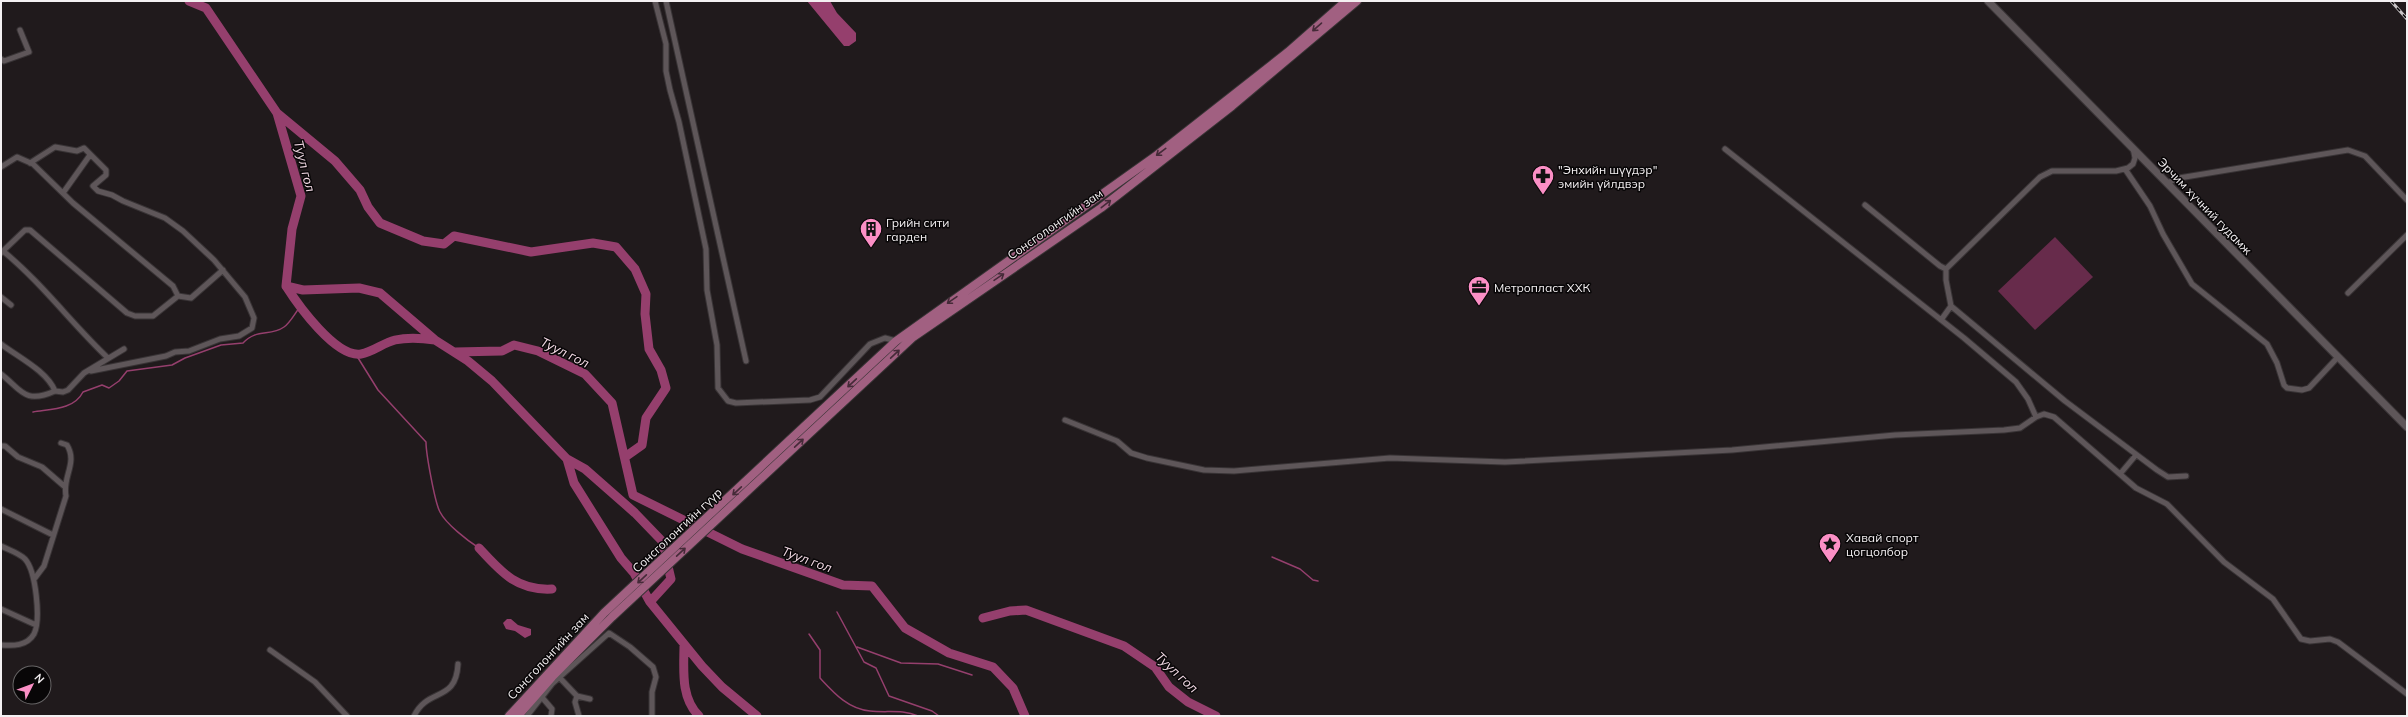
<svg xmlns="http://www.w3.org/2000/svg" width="2408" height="717" font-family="Mulish,sans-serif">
<rect width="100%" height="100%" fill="#201a1c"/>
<path fill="#672b4b" d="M 2055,237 L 2093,277 L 2035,330 L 1998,291 Z"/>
<path fill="#953f6d" d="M 807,1 L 830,1 L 837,13 L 856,33 L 856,41 L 849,46 L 844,46 Z
M 507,619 L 511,619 L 518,625 L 531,629 L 531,635 L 525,638 L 515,631 L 506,629 L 503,623 Z"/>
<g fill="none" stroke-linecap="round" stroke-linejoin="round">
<path stroke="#953f6d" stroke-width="1.5" d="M 355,353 L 378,390 L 426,442 C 426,454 435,503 440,512 C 446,524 468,541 479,548
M 33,412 C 50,409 74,410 83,392 L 102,385 L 109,388 L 119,381 L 127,371 L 172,365 L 185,358 L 221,345 L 243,343 C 257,328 270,337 284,327 C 290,323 295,313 300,307
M 1272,557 L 1300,569 L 1313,580 L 1318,581
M 837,612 L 864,662 L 876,668 L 889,696 L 932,711 L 939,716
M 809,634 L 820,650 L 820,678 C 834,693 848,709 870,711 C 887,713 902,709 918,716
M 857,647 L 901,663 L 938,664 L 972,675"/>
<path stroke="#953f6d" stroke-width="9" d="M 189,1 L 206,8 L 277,113 L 301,196 L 292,229 L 286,286 L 303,290 L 359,288 L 380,293 L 435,340 L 468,361 L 492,381 L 567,459 L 585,469 L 635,513 L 662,541 L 671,579 L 650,602
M 277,113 L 335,161 L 360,190 L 368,207 L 380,223 L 423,241 L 444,244 L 454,236 L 531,252 L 593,243 L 616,247 L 635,269 L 646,294 L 645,314 L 649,349 L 661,370 L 666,388 L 646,418 L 642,445 L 625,457
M 286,286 C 298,305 336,358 361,354 C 373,352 383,343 395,340 C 408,337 422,338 435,340
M 455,352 L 502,351 L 514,345 L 538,351 L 585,374 L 612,403 L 633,495 L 742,549 L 843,585 L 872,586 L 905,628 L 949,653 L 993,667 L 1013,688 L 1025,716
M 567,459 L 574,483 L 621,558 L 634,573 L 650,602 L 702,666 L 722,687 L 757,716
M 479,548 C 501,572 517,591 552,589
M 983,618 L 1010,611 L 1026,610 L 1124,646 L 1155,667 L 1169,687 L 1188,702 L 1216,716
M 684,644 C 684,669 680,697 699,716"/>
<g stroke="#393436" stroke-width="7">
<path id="minor" d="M 655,1 L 666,44 L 666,71 L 670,90 L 679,122 L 706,249 L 707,290 L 717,345 L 718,388 L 728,401 L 736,403 L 810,400 L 820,397 L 870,344 L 885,338 L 896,341
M 666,1 L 746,361
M 1,59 L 4,61 L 29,52 L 20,30
M 1725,149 L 1964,338 L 2016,382 L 2028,399 L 2036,417 L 2044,414 L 2054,417 L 2136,488 L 2167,504 L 2224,562 L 2273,599 L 2301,639 L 2310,641 L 2330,639 L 2338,642 L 2407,694
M 30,163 L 55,147 L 77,151 L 84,148 L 106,170 L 106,175 L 93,186 L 98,191 L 112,195 L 123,201 L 165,218 L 183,231 L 214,260 L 245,297 L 254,318 L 252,328 L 239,336 L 220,339 L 189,351 L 175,352 L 166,356 L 91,371
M 1,167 L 17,157 L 33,164 L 73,203 L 173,286 L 178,296
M 2125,169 L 2150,206 L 2163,234 L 2192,284 L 2267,344 L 2277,363 L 2284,385 L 2287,388 L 2302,390 L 2309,388 L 2338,357
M 2167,183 L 2179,178 L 2348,150 L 2365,156 L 2407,200
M 63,193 L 90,155
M 1865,205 L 1940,266 L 1946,269
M 3,251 C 42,283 72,324 108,358
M 1,253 L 25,230 L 30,230 L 127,313 L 135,316 L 153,316 L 178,296 L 191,298 L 223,270
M 2348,293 L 2407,235
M 1,297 L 11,305
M 1951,306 L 2065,401 L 2157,470 L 2168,477 L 2186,476
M 1941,320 L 1951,306 L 1946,280 L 1946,269 L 2040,177 L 2052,171 L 2116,171 L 2128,168 L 2133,164 L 2135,158 L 2133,148
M 1,344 C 18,357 47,371 55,391 C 24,405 21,389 1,374
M 55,391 L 63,392 L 68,390 L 84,373 L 124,349
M 1065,420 L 1117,441 L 1131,453 L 1147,458 L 1204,470 L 1234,471 L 1390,458 L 1505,462 L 1732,450 L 1895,435 L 2004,430 L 2020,428 L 2036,417
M 1,446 L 5,446 L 18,457 L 42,467 L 64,486
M 2120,474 L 2136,455
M 1,509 L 53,535
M 1,546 C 9,550 19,553 25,559 C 36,571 41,620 34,634 C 27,646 13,646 1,645
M 35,578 L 44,566 L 66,496 C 62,477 78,463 67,445 L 61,443
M 1,609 L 36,625
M 270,650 L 315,682 L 347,716
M 559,677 L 577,696 L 575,702 L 579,716
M 540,695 L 552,709 L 551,716
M 577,696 L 590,699
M 414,716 C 428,687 456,703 458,664
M 527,716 L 552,684 L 609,633 L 630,647 L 653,667 L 656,677 L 652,692 L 652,716"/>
</g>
<g stroke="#393436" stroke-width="9">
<path id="secondary" d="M 1988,1 L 2407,427"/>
</g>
<g stroke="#393436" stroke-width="10">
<path id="primary" d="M 509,716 L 604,613 L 896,341 L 1157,155 L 1288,52 L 1346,1
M 518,716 L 552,677 L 612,617 L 912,338 L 1101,208 L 1232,106 L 1357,1"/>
</g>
<use href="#minor" stroke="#5e5659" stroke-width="5"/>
<use href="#secondary" stroke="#5e5659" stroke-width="7"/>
<use href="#primary" stroke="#a16081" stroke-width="8"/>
<g stroke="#c9c5c7" stroke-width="3">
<path id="rail" d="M 2391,1 L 2407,19"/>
</g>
<use href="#rail" stroke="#080607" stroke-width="1.5" stroke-dasharray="4.5" stroke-linecap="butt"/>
</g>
<defs><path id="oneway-shaft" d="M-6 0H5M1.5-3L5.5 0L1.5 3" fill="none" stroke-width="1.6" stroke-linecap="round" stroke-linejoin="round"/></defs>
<g stroke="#452a38">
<use href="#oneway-shaft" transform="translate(1317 27) rotate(139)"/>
<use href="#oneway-shaft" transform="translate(1161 152) rotate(143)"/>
<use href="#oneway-shaft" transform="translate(1106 204) rotate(-38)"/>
<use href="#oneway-shaft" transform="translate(999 277) rotate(-34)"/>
<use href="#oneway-shaft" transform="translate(952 300) rotate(145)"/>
<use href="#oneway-shaft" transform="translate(895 354) rotate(-43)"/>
<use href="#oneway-shaft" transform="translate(852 383) rotate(137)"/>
<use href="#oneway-shaft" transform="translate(799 443) rotate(-43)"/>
<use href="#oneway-shaft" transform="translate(737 491) rotate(137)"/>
<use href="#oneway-shaft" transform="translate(681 552) rotate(-43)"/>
<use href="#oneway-shaft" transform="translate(642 579) rotate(137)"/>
</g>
<defs>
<g id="pharmacy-pin" transform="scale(1.15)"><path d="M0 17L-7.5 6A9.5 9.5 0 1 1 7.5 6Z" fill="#fb8fc5" stroke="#080607"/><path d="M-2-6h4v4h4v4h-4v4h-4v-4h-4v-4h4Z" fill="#111"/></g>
<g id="building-pin" transform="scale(1.15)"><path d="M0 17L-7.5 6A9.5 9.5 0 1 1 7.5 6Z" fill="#fb8fc5" stroke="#080607"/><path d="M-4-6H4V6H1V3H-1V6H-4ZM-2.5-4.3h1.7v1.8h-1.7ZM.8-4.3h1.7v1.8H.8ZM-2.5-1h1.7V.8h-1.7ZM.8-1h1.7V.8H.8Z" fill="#111"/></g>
<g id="office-pin" transform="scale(1.15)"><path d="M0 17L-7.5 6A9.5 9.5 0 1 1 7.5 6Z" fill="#fb8fc5" stroke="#080607"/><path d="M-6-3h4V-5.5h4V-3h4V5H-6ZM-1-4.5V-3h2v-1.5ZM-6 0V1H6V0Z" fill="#111"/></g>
<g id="sight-pin" transform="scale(1.15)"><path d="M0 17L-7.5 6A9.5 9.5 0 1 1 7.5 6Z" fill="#fb8fc5" stroke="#080607"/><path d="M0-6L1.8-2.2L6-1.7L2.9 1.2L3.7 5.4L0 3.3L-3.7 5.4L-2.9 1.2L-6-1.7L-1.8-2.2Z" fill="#111"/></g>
</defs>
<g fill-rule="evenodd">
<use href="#pharmacy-pin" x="1543" y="176"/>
<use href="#building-pin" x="871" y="229"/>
<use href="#office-pin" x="1479" y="287"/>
<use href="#sight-pin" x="1830" y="544"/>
</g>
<g text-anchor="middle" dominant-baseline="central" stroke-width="3" stroke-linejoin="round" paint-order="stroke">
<g font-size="12" fill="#f4f0f2" stroke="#080607" text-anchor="start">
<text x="1558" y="169">"Энхийн шүүдэр"<tspan x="1558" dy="14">эмийн үйлдвэр</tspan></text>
<text x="886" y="222">Грийн сити<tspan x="886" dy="14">гарден</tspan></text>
<text x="1494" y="287">Метропласт ХХК</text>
<text x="1846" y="537">Хавай спорт<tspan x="1846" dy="14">цогцолбор</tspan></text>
</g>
<g font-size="12" fill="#f4f0f2" stroke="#080607">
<text transform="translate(2205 206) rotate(46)">Эрчим хүчний гудамж</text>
<text transform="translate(1055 224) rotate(-35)">Сонсголонгийн зам</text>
<text transform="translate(677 530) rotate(-43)">Сонсголонгийн гүүр</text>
<text transform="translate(548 656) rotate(-47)">Сонсголонгийн зам</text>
</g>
<g font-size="13" font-style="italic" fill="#f4dbe6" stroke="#080607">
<text transform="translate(305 166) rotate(76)">Туул гол</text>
<text transform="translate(565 352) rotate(26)">Туул гол</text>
<text transform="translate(807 559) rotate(20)">Туул гол</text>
<text transform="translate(1177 672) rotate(43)">Туул гол</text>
</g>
</g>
<rect width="2408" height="717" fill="none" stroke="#f4f0f2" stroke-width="4"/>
<g transform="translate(32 685) rotate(48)"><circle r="19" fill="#080607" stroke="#666465"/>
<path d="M0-3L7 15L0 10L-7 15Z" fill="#fb8fc5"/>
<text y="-6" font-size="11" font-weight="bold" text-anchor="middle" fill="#f4f0f2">N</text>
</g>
</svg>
